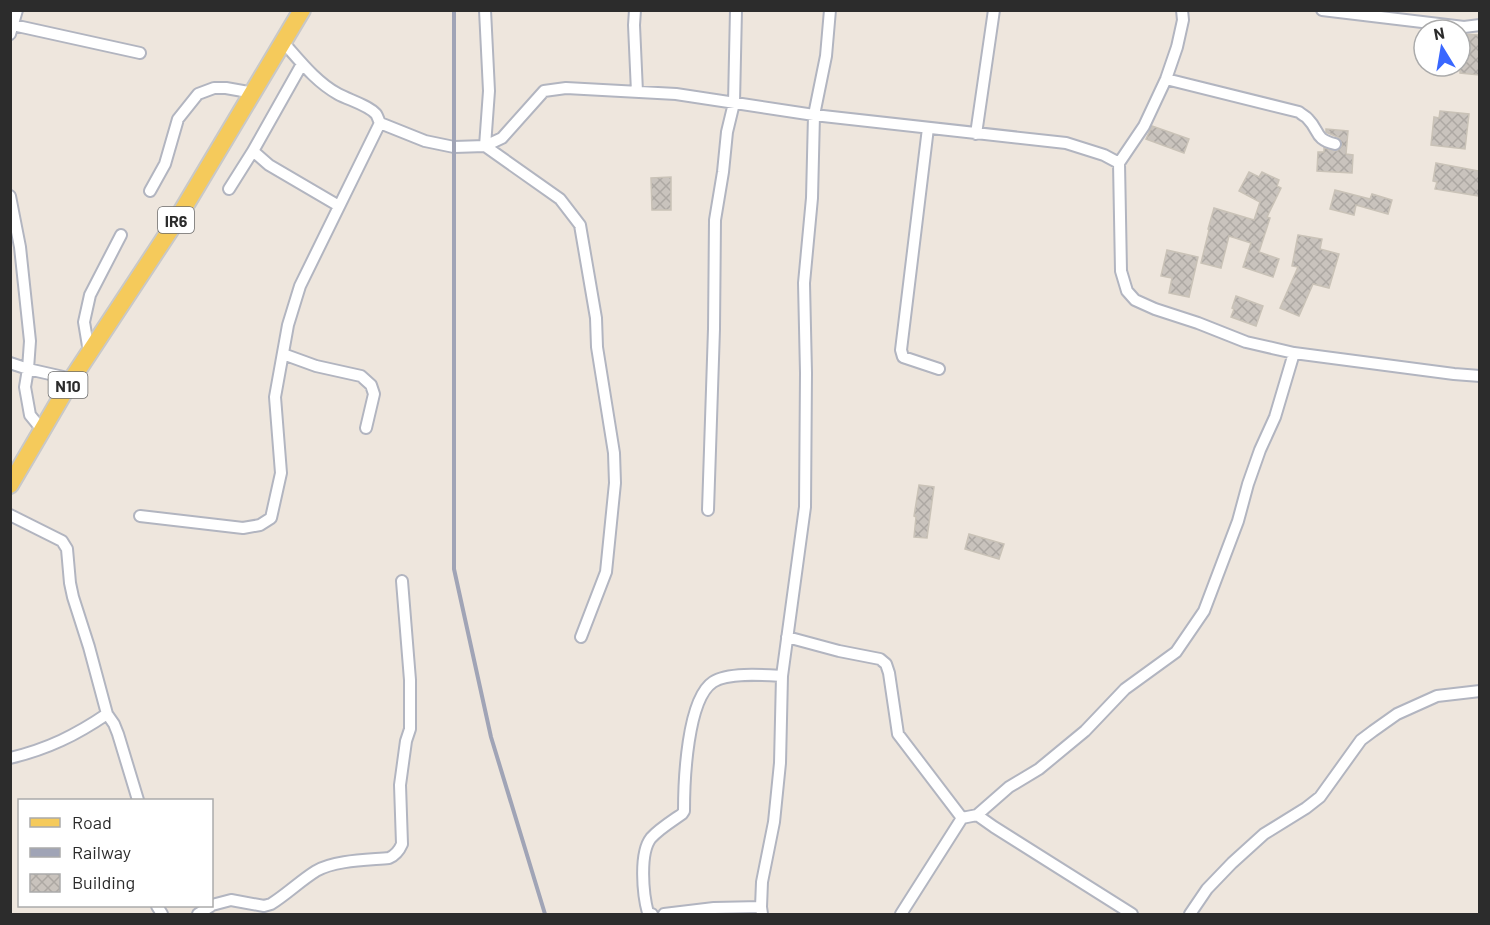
<svg xmlns="http://www.w3.org/2000/svg" width="1490" height="925" font-family="Barlow,sans-serif">
<defs>
<pattern id="building-cross-hatch" width="8" height="8" patternUnits="userSpaceOnUse" patternTransform="scale(1.5)"><rect width="8" height="8" fill="#c9c3bd"/><path d="M0 0l8 8M0 8l8-8" fill="none" stroke="#ada8a3"/></pattern>
</defs>
<rect width="100%" height="100%" fill="#eee6dd"/>
<path fill="url(#building-cross-hatch)" stroke="#c9c2b7" stroke-width="1.5" d="M 1460,34 L 1479,35 L 1479,75 L 1460,73 Z
M 1440,111 L 1469,114 L 1465,149 L 1431,145 L 1434,117 L 1439,118 Z
M 1152,126 L 1189,139 L 1184,153 L 1146,139 Z
M 1326,129 L 1348,131 L 1346,154 L 1353,155 L 1352,173 L 1317,171 L 1318,152 L 1324,152 L 1324,148 L 1337,151 L 1342,146 L 1340,138 L 1328,133 L 1326,132 Z
M 1436,163 L 1479,171 L 1479,196 L 1435,189 L 1437,182 L 1433,181 Z
M 1249,172 L 1259,177 L 1262,172 L 1279,180 L 1277,186 L 1281,188 L 1267,217 L 1270,218 L 1259,252 L 1279,259 L 1273,277 L 1243,267 L 1251,243 L 1229,236 L 1221,268 L 1201,263 L 1209,230 L 1208,229 L 1214,208 L 1254,220 L 1260,202 L 1239,191 Z
M 671,177 L 671,210 L 652,210 L 651,178 Z
M 1335,190 L 1370,199 L 1372,194 L 1392,200 L 1388,214 L 1356,205 L 1354,215 L 1330,209 Z
M 1298,235 L 1322,239 L 1320,249 L 1339,254 L 1329,288 L 1313,284 L 1299,316 L 1280,308 L 1298,267 L 1292,266 Z
M 1167,250 L 1198,257 L 1189,297 L 1169,293 L 1172,278 L 1161,276 Z
M 1236,296 L 1263,306 L 1256,326 L 1231,317 L 1234,309 L 1232,308 Z
M 919,485 L 934,487 L 927,538 L 914,537 L 916,517 L 914,516 Z
M 969,534 L 1004,544 L 999,559 L 965,549 Z"/>
<g fill="none" stroke-linecap="round" stroke-linejoin="round">
<g stroke="#b2b5c0" stroke-width="14">
<path id="street" d="M 485,10 L 489,91 L 485,146 L 560,199 L 580,225 L 596,318 L 597,347 L 614,453 L 615,483 L 606,572 L 581,637
M 635,10 L 634,25 L 637,92
M 1182,10 L 1183,20 L 1177,47 L 1166,79 L 1144,126 L 1119,163 L 1121,271 L 1127,291 L 1135,300 L 1155,309 L 1198,323 L 1246,342 L 1294,353 L 1454,374 L 1480,376
M 1322,10 L 1464,27 L 1480,25
M 13,25 L 140,53
M 10,34 L 17,10
M 302,64 L 253,151 L 269,165 L 339,206
M 1166,79 L 1299,112 C 1302,115 1306,116 1308,119 C 1320,131 1314,139 1335,144
M 380,123 L 425,141 L 454,147 L 485,146 L 502,138 L 544,91 L 566,88 L 676,94 L 814,115 L 1066,143 L 1104,155 L 1119,163
M 928,128 L 901,350 L 903,357 L 939,369
M 976,134 L 994,10
M 229,189 L 253,151
M 150,191 L 165,164 L 178,119 L 198,94 L 214,88 L 226,88 L 254,93
M 10,196 L 20,247 L 30,341 L 28,369 L 25,387 L 30,415 L 43,431
M 89,352 L 84,322 L 90,295 L 121,235
M 283,354 L 316,366 L 361,376 L 371,385 L 374,394 L 366,428
M 10,363 L 28,369 L 72,379
M 708,510 L 714,329 L 715,220 L 723,172 L 727,132 L 734,103 L 736,10
M 10,515 L 62,541 L 67,549 L 70,583 L 73,597 L 89,647 L 107,714 L 114,724 L 118,734 L 138,800
M 140,516 L 243,528 L 260,525 L 271,518 L 281,473 L 275,397 L 288,325 L 300,286 L 380,123 C 379,121 377,115 376,114 C 368,105 349,100 338,94 C 316,82 300,61 283,42
M 787,637 L 839,651 L 880,659 L 886,664 L 889,673 L 898,734 L 962,818 L 977,815 L 1009,787 L 1039,769 L 1085,731 L 1125,689 L 1176,652 L 1204,611 L 1238,521 L 1248,484 L 1260,450 L 1275,417 L 1294,353
M 10,758 C 48,749 76,735 107,714
M 977,815 L 994,827 L 1132,914
M 212,905 L 231,900 L 264,906 L 271,904 C 287,894 300,881 316,871 C 335,860 368,860 389,858 C 396,855 399,851 402,844 L 400,785 L 406,741 L 410,729 L 410,680 L 402,581
M 157,906 L 162,914
M 198,914 L 211,906
M 652,914 L 648,913 C 643,895 639,853 651,838 C 659,829 672,821 682,814 L 684,811 C 684,781 687,699 713,682 C 728,672 765,675 782,676
M 664,914 L 714,908 L 761,907
M 762,914 L 761,907 L 762,882 L 774,822 L 780,763 L 782,676 L 805,507 L 806,373 L 804,283 L 812,198 L 814,115 L 826,56 L 830,10
M 901,914 L 962,818
M 1190,914 L 1207,889 L 1232,863 L 1264,834 L 1306,808 L 1320,797 L 1361,740 L 1373,731 L 1397,714 L 1437,696 L 1480,691"/>
</g>
<g stroke="#c8c8c8" stroke-width="20">
<path id="primary" d="M 10,485 L 72,379 L 176,221 L 302,10"/>
</g>
<use href="#street" stroke="#fff" stroke-width="10"/>
<use href="#primary" stroke="#f5ca5b" stroke-width="16"/>
<path stroke="#a0a4b6" stroke-width="4" d="M 454,10 L 454,569 L 491,737 L 545,914"/>
</g>
<g text-anchor="middle" dominant-baseline="central" stroke-width="5" stroke-linejoin="round" paint-order="stroke">
<g fill="#fff" stroke="#6b6b6b" stroke-width="1.5">
<rect x="158" y="207" width="36" height="26" rx="4.5"/>
<rect x="48.5" y="372" width="39" height="26" rx="4.5"/>
</g>
<g font-size="16" font-weight="bold" fill="#2c2c2c">
<text x="176" y="220">IR6</text>
<text x="68" y="385">N10</text>
</g>
</g>
<rect width="1490" height="925" fill="none" stroke="#2c2c2c" stroke-width="24"/>
<rect x="18" y="799" width="195" height="108" fill="#ffffff" stroke="#ababab" stroke-width="1.5"/>
<rect x="30" y="818" width="30" height="9" fill="#f5ca5b" stroke="#ababab" stroke-width="1.5"/>
<text x="72" y="829" font-size="18" fill="#2c2c2c">Road</text>
<rect x="30" y="848" width="30" height="9" fill="#a0a4b6" stroke="#ababab" stroke-width="1.5"/>
<text x="72" y="859" font-size="18" fill="#2c2c2c">Railway</text>
<rect x="30" y="874" width="30" height="18" fill="url(#building-cross-hatch)" stroke="#ababab" stroke-width="1.5"/>
<text x="72" y="889" font-size="18" fill="#2c2c2c">Building</text>
<g transform="translate(1442 48) rotate(349)"><circle r="28" fill="#ffffff" stroke="#ababab" stroke-width="1.5"/>
<path d="M0-4.5L10 22L0 15L-10 22Z" fill="#3967ff"/>
<text y="-9" font-size="16" font-weight="bold" text-anchor="middle" fill="#2c2c2c">N</text>
</g>
</svg>
